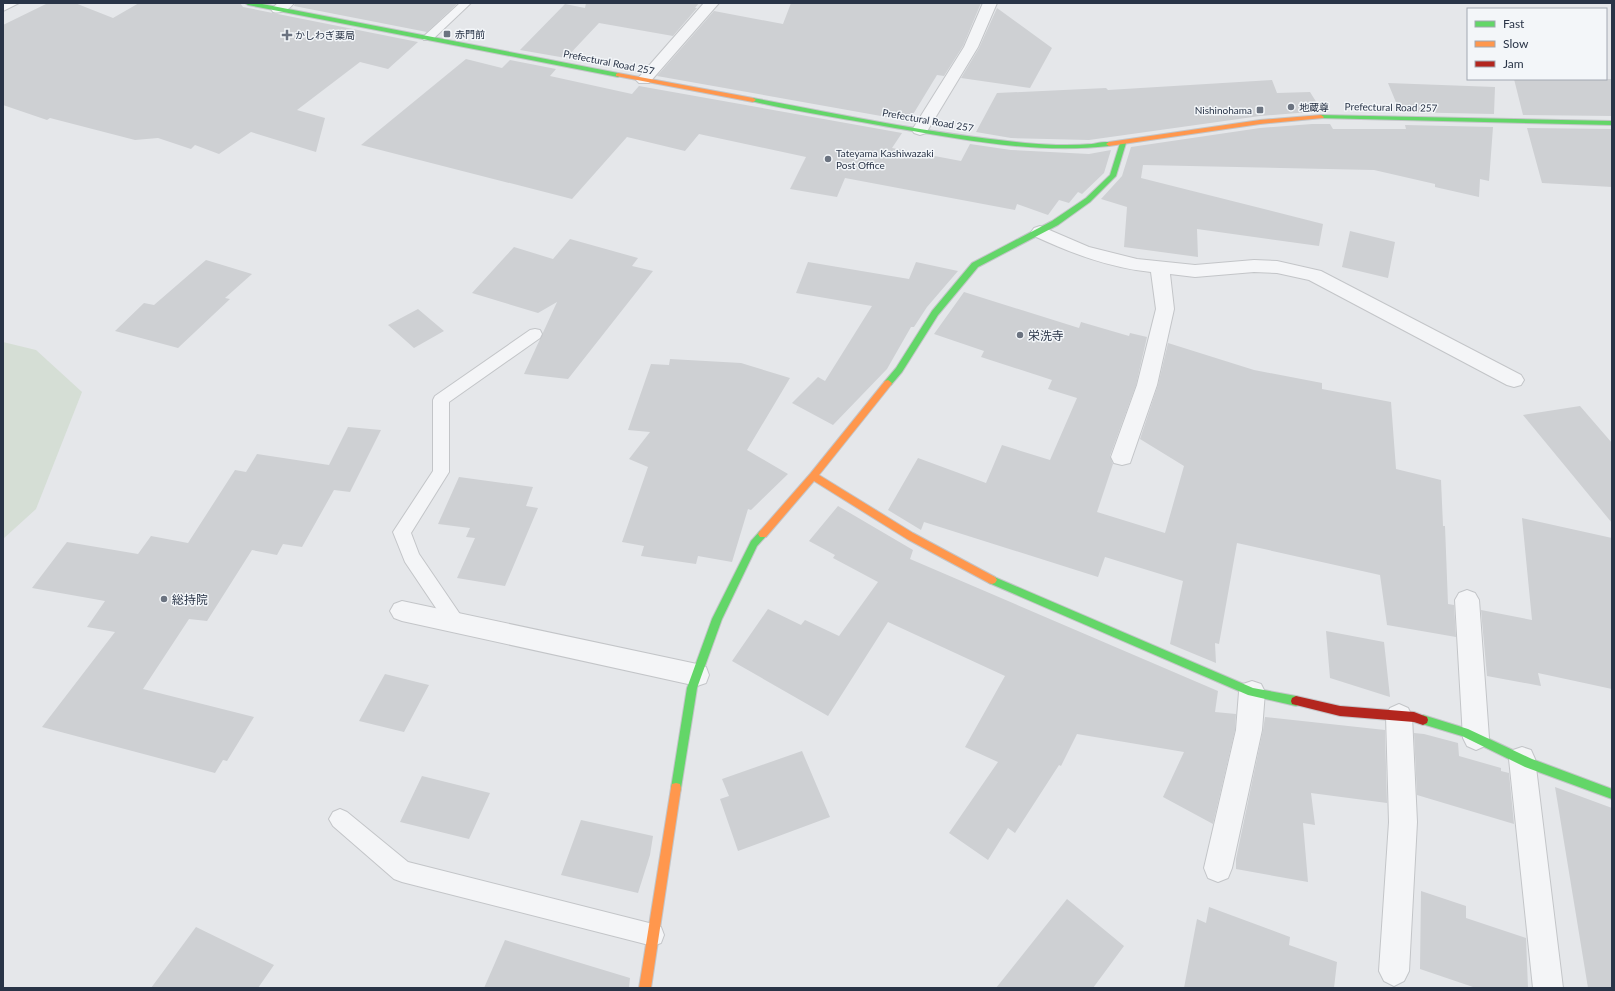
<svg xmlns="http://www.w3.org/2000/svg" width="1615" height="991" font-family="Lato,'Noto Sans JP',sans-serif">
<rect width="100%" height="100%" fill="#e5e7ea"/>
<path fill="#d5ded5" d="M 3,342 L 36,350 L 82,392 L 36,509 L 3,539 Z"/>
<path fill="#ced0d3" d="M 48,3 L 75,3 L 113,18 L 139,3 L 240,3 L 243,7 L 418,42 L 388,69 L 360,62 L 297,110 L 325,118 L 316,152 L 251,132 L 219,154 L 195,145 L 191,149 L 158,138 L 135,140 L 50,118 L 47,120 L 3,105 L 3,25 Z
M 295,3 L 458,3 L 427,32 L 294,6 Z
M 586,3 L 699,3 L 695,8 L 697,8 L 673,36 L 599,23 L 566,58 L 520,50 L 565,4 L 585,8 Z
M 791,3 L 981,3 L 963,46 L 944,76 L 937,75 L 909,121 L 657,76 L 714,11 L 783,24 Z
M 997,8 L 1052,48 L 1030,88 L 961,78 L 979,48 Z
M 466,59 L 502,68 L 510,60 L 556,69 L 550,76 L 632,94 L 639,86 L 902,133 L 892,148 L 961,161 L 970,144 L 1011,150 L 1089,154 L 1111,150 L 1104,173 L 1082,194 L 1078,192 L 1069,203 L 1059,200 L 1048,215 L 1017,204 L 1015,210 L 845,178 L 837,197 L 790,189 L 806,157 L 699,134 L 685,151 L 627,137 L 572,199 L 361,145 Z
M 1514,79 L 1612,79 L 1612,116 L 1523,115 Z
M 1272,80 L 1277,93 L 1310,92 L 1322,111 L 1260,116 L 1089,140 L 1011,138 L 976,132 L 997,93 L 1106,88 L 1108,90 Z
M 1388,83 L 1495,87 L 1494,114 L 1400,112 Z
M 1312,124 L 1330,124 L 1333,129 L 1406,129 L 1405,125 L 1493,127 L 1489,181 L 1480,179 L 1479,197 L 1435,187 L 1435,184 L 1374,170 L 1143,165 L 1141,178 L 1323,224 L 1319,246 L 1197,229 L 1198,257 L 1124,247 L 1127,207 L 1101,199 L 1122,176 L 1131,147 L 1260,128 Z
M 1527,128 L 1612,129 L 1612,187 L 1542,183 Z
M 1350,231 L 1395,242 L 1388,278 L 1342,267 Z
M 570,239 L 638,258 L 632,266 L 653,271 L 568,379 L 524,374 L 557,302 L 538,313 L 472,293 L 514,247 L 553,259 Z
M 206,260 L 252,274 L 225,298 L 230,299 L 178,348 L 115,331 L 144,303 L 154,305 Z
M 808,262 L 909,279 L 916,262 L 958,271 L 927,307 L 914,327 L 911,327 L 887,369 L 833,425 L 792,403 L 818,377 L 825,381 L 872,306 L 796,293 Z
M 964,292 L 1079,328 L 1081,322 L 1129,336 L 1130,333 L 1147,337 L 1136,385 L 1110,456 L 1113,464 L 1097,512 L 1165,533 L 1184,466 L 1140,439 L 1158,385 L 1168,343 L 1254,370 L 1322,383 L 1322,389 L 1391,402 L 1396,469 L 1441,480 L 1443,526 L 1445,526 L 1448,604 L 1454,605 L 1456,637 L 1387,625 L 1380,575 L 1237,543 L 1219,644 L 1215,643 L 1216,663 L 1170,644 L 1183,581 L 1105,557 L 1098,577 L 924,522 L 921,530 L 888,510 L 918,458 L 986,483 L 1002,445 L 1050,460 L 1077,398 L 1048,389 L 1052,380 L 981,357 L 984,351 L 934,334 Z
M 418,309 L 444,331 L 414,348 L 388,325 Z
M 670,359 L 741,363 L 790,378 L 747,450 L 788,474 L 751,510 L 748,509 L 732,562 L 698,556 L 696,564 L 641,556 L 644,546 L 622,542 L 648,467 L 629,459 L 650,432 L 628,430 L 651,364 L 669,365 Z
M 1580,406 L 1612,443 L 1612,523 L 1523,415 Z
M 348,427 L 381,430 L 350,492 L 334,490 L 302,547 L 283,544 L 277,555 L 252,550 L 207,621 L 189,619 L 143,689 L 254,717 L 227,761 L 223,760 L 215,773 L 42,727 L 115,632 L 87,627 L 105,601 L 32,588 L 67,542 L 138,554 L 151,536 L 188,543 L 235,470 L 246,472 L 257,454 L 329,465 Z
M 459,477 L 533,487 L 526,506 L 538,508 L 505,586 L 457,578 L 475,538 L 466,537 L 470,528 L 438,524 Z
M 838,506 L 913,550 L 910,559 L 1218,691 L 1215,712 L 1236,714 L 1235,730 L 1213,824 L 1163,797 L 1184,752 L 1077,734 L 1061,766 L 1059,765 L 1015,833 L 1008,828 L 988,860 L 949,833 L 998,762 L 965,747 L 1005,676 L 888,622 L 828,716 L 732,661 L 768,609 L 801,625 L 805,620 L 839,636 L 878,582 L 833,558 L 835,555 L 809,541 Z
M 1522,518 L 1612,538 L 1612,689 L 1538,673 L 1541,686 L 1487,676 L 1481,610 L 1532,620 Z
M 1326,631 L 1384,642 L 1390,697 L 1330,678 Z
M 385,674 L 429,685 L 404,732 L 359,721 Z
M 1265,717 L 1385,730 L 1387,803 L 1311,793 L 1315,825 L 1303,823 L 1308,882 L 1236,869 L 1236,859 L 1263,730 Z
M 1414,733 L 1424,734 L 1458,743 L 1459,756 L 1501,768 L 1501,771 L 1509,773 L 1514,824 L 1417,795 Z
M 802,751 L 830,817 L 738,851 L 720,799 L 729,796 L 722,779 Z
M 422,776 L 490,793 L 469,839 L 400,822 Z
M 1555,787 L 1612,808 L 1612,988 L 1588,988 Z
M 581,820 L 653,836 L 650,855 L 638,893 L 561,875 Z
M 1421,891 L 1466,906 L 1466,918 L 1526,938 L 1528,988 L 1476,988 L 1420,969 Z
M 1067,899 L 1124,946 L 1093,988 L 996,988 Z
M 1209,907 L 1290,937 L 1289,945 L 1337,962 L 1334,988 L 1184,988 L 1197,919 L 1206,923 Z
M 196,927 L 274,965 L 258,988 L 151,988 Z
M 505,940 L 630,978 L 629,988 L 484,988 Z"/>
<g fill="none" stroke-linecap="round" stroke-linejoin="round">
<g stroke="#c3c5c8" stroke-width="2">
<path id="lane" d="M 5,3 L 19,3 L 3,11 L 3,4 Z
M 460,3 L 471,3 L 432,40 L 424,40 L 422,38 L 424,36 Z
M 535,329 L 540,330 L 542,334 L 540,338 L 449,402 L 449,472 L 411,533 L 419,554 L 466,623 L 464,629 L 457,631 L 450,629 L 405,562 L 393,532 L 433,471 L 433,400 L 435,396 L 530,330 Z
M 340,809 L 347,812 L 408,862 L 653,924 L 661,927 L 664,935 L 661,943 L 653,946 L 402,882 L 394,879 L 333,826 L 329,819 L 333,812 Z"/>
</g>
<g stroke="#c3c5c8" stroke-width="2">
<path id="street" d="M 278,3 L 294,3 C 289,10 281,14 273,12 L 271,9 Z
M 704,3 L 719,3 L 649,83 L 639,83 L 636,80 L 639,77 Z
M 983,3 L 997,3 L 978,47 L 926,133 L 920,135 L 914,133 L 912,130 L 964,47 Z
M 1040,226 L 1089,247 L 1137,259 L 1195,265 L 1254,260 L 1277,261 L 1321,271 L 1521,375 L 1524,380 L 1521,385 L 1514,387 L 1507,385 L 1309,280 L 1277,273 L 1254,272 L 1195,277 L 1170,274 L 1174,309 L 1157,385 L 1130,463 L 1122,465 L 1114,463 L 1111,457 L 1137,385 L 1156,309 L 1151,272 C 1110,268 1071,253 1034,236 L 1031,232 L 1034,228 Z
M 1467,590 L 1475,593 L 1479,600 L 1489,738 L 1485,746 L 1476,750 L 1467,746 L 1463,738 L 1455,600 L 1459,593 Z
M 402,601 L 697,664 L 706,667 L 709,675 L 706,683 L 697,686 L 402,621 L 394,618 L 390,611 L 394,604 Z
M 1252,681 L 1261,684 L 1265,692 L 1262,730 L 1232,868 L 1228,878 L 1218,882 L 1208,878 L 1204,868 L 1236,730 L 1239,692 L 1243,684 Z
M 1399,704 L 1408,708 L 1412,716 L 1417,822 L 1409,971 L 1404,981 L 1394,986 L 1384,981 L 1379,971 L 1389,822 L 1386,716 L 1390,708 Z
M 1522,747 L 1531,750 L 1535,759 L 1563,988 L 1533,988 L 1509,759 L 1513,750 Z"/>
</g>
<g stroke="#c3c5c8" stroke-width="2">
<path id="fast" d="M 245,3 L 257,3 L 618,73 L 621,75 L 618,77 L 248,5 Z
M 753,98 C 843,115 934,134 1025,143 C 1047,145 1070,146 1092,144 C 1098,143 1108,140 1112,144 L 1109,146 C 1037,154 965,140 895,128 C 847,119 798,112 751,101 L 750,100 Z
M 1321,115 L 1612,121 L 1612,125 L 1319,118 L 1318,117 Z
M 1123,141 L 1126,143 L 1116,176 L 1090,202 L 1058,225 L 978,267 L 938,315 L 902,372 L 891,385 L 885,385 L 884,383 L 885,381 L 896,368 L 932,311 L 972,263 L 1052,221 L 1086,198 L 1110,175 L 1120,143 Z
M 763,530 L 766,531 L 768,534 L 757,546 L 722,619 L 697,688 L 681,788 L 680,792 L 676,793 L 672,792 L 671,788 L 687,688 L 712,619 L 751,541 L 760,531 Z
M 992,576 L 1253,688 L 1296,696 L 1300,698 L 1301,701 L 1300,704 L 1296,706 L 1248,695 L 989,583 L 987,580 L 989,577 Z
M 1423,715 L 1468,729 L 1532,759 L 1612,789 L 1612,799 L 1525,767 L 1462,736 L 1419,723 L 1418,720 L 1419,717 Z"/>
</g>
<g stroke="#c3c5c8" stroke-width="2">
<path id="slow" d="M 618,73 L 753,98 L 756,100 L 753,102 L 616,76 L 616,74 Z
M 1321,115 L 1324,117 L 1323,118 L 1260,124 L 1109,146 L 1106,144 L 1109,142 L 1260,120 Z
M 888,380 L 892,383 L 891,385 L 819,475 L 913,533 L 995,577 L 997,580 L 995,583 L 992,584 L 989,583 L 907,539 L 814,481 L 766,537 L 760,537 L 758,534 L 760,531 L 810,474 L 885,381 Z
M 676,783 L 680,784 L 681,788 L 651,988 L 639,988 L 671,788 L 672,784 Z"/>
</g>
<g stroke="#c3c5c8" stroke-width="2">
<path id="jam" d="M 1296,696 L 1340,706 L 1414,712 L 1427,717 L 1428,720 L 1427,723 L 1423,725 L 1414,722 L 1340,716 L 1292,704 L 1291,701 L 1292,698 Z"/>
</g>
<use href="#lane" fill="#f4f5f7" fill-rule="evenodd"/>
<use href="#street" fill="#f4f5f7" fill-rule="evenodd"/>
<use href="#fast" fill="#63d668" fill-rule="evenodd"/>
<use href="#slow" fill="#ff974d" fill-rule="evenodd"/>
<use href="#jam" fill="#b3261e" fill-rule="evenodd"/>
</g>
<g fill="#6b7380" stroke="#f3f6f9" stroke-width="1.5">
<rect x="443" y="30" width="8" height="8" rx="2"/>
<path d="M285 29h4v4h4v4h-4v4h-4v-4h-4v-4h4z"/>
<circle cx="1291" cy="107" r="4"/>
<rect x="1256" y="106" width="8" height="8" rx="2"/>
<circle cx="828" cy="159" r="4"/>
<circle cx="1020" cy="335" r="4"/>
<circle cx="164" cy="599" r="4"/>
</g>
<g text-anchor="middle" dominant-baseline="central" stroke-width="3" stroke-linejoin="round" paint-order="stroke">
<g font-size="10" fill="#293447" stroke="#f3f6f9" text-anchor="start">
<text x="455" y="34">赤門前</text>
<text x="295" y="35">かしわぎ薬局</text>
<text x="1299" y="107">地蔵尊</text>
<text x="1252" y="110" text-anchor="end">Nishinohama</text>
<text x="836" y="153">Tateyama Kashiwazaki<tspan x="836" dy="12">Post Office</tspan></text>
</g>
<g font-size="10" fill="#293447" stroke="#f3f6f9">
<text transform="translate(609 62) rotate(11)">Prefectural Road 257</text>
<text transform="translate(1391 107) rotate(1)">Prefectural Road 257</text>
<text transform="translate(928 120) rotate(10)">Prefectural Road 257</text>
</g>
<g font-size="12" fill="#293447" stroke="#f3f6f9" text-anchor="start">
<text x="1028" y="335">栄洗寺</text>
<text x="172" y="599">総持院</text>
</g>
</g>
<rect width="1615" height="991" fill="none" stroke="#293447" stroke-width="8"/>
<rect x="1467" y="8" width="140" height="72" fill="#f3f6f9" stroke="#a2a8b2"/>
<rect x="1475" y="21" width="20" height="6" fill="#63d668" stroke="#a2a8b2"/>
<text x="1503" y="28" font-size="12" fill="#293447">Fast</text>
<rect x="1475" y="41" width="20" height="6" fill="#ff974d" stroke="#a2a8b2"/>
<text x="1503" y="48" font-size="12" fill="#293447">Slow</text>
<rect x="1475" y="61" width="20" height="6" fill="#b3261e" stroke="#a2a8b2"/>
<text x="1503" y="68" font-size="12" fill="#293447">Jam</text>
</svg>
